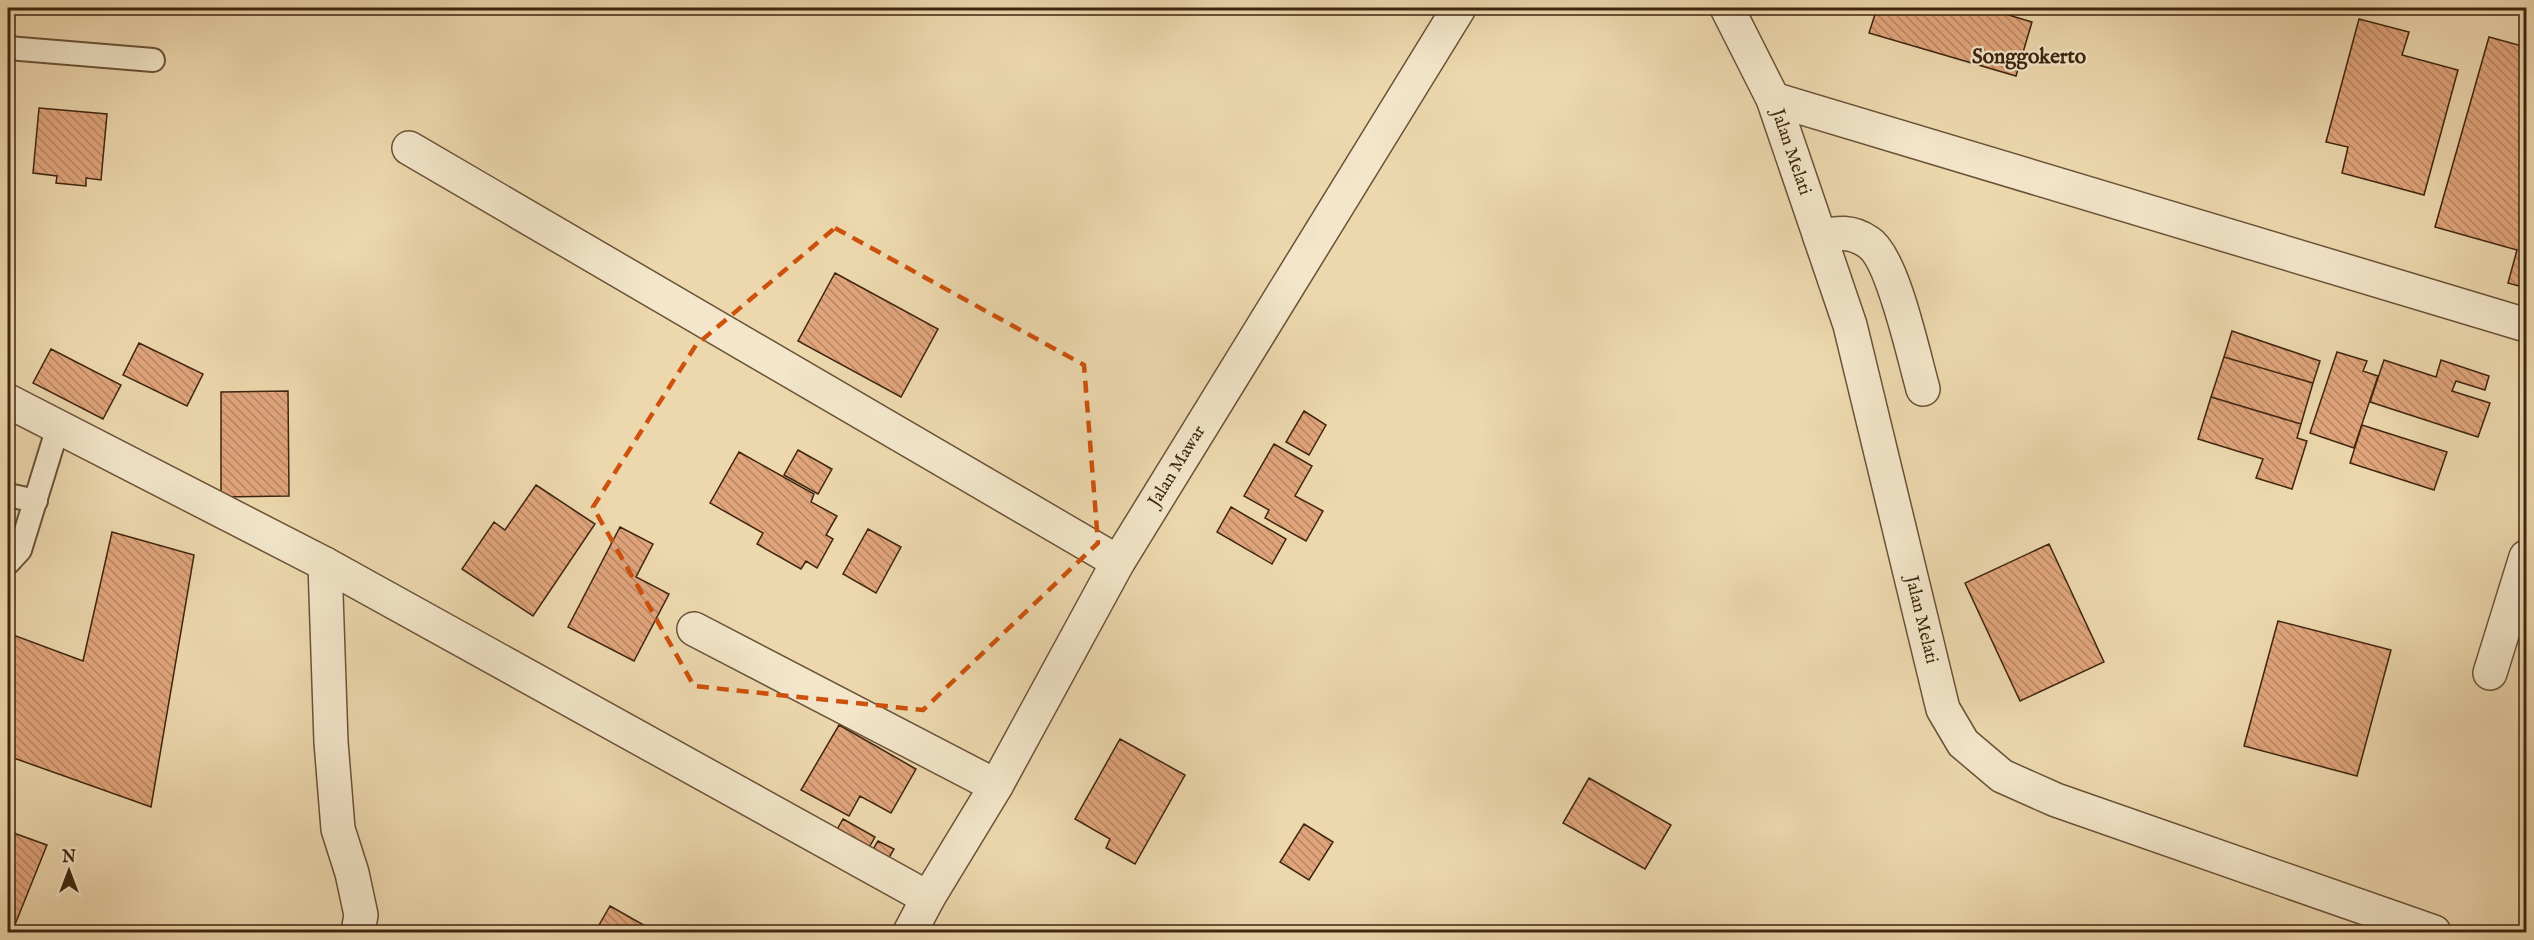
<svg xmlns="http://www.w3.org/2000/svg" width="2534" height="940" font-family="'IM FELL English',serif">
<defs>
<pattern id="building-back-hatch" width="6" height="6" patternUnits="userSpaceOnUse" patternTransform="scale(1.5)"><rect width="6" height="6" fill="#e1a57c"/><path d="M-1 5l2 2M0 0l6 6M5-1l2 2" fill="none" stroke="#b88664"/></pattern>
</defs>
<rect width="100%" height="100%" fill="#edd8ae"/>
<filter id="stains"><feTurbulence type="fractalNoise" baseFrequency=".00333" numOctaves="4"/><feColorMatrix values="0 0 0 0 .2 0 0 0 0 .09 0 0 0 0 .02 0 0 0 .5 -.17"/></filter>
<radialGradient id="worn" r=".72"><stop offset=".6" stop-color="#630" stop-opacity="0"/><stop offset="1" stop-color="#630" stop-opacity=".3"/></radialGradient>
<path fill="url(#building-back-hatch)" stroke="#3e250f" stroke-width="1.5" d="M 1877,8 L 1993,8 L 1992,10 L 2032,22 L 2016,76 L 1869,33 Z
M 2359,19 L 2409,32 L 2402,55 L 2458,70 L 2424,195 L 2342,173 L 2348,147 L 2326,142 Z
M 2489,37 L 2526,47 L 2526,288 L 2508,283 L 2517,250 L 2435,227 Z
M 39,108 L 107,114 L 101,180 L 86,178 L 86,186 L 56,183 L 57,176 L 33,173 Z
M 835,273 L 938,329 L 901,397 L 798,341 Z
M 2232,331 L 2320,361 L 2313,383 L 2224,357 Z
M 139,343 L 203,374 L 187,406 L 123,375 Z
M 51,349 L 121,385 L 103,419 L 33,383 Z
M 2337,352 L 2367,361 L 2363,371 L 2378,376 L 2354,448 L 2310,433 Z
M 2224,357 L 2313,383 L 2301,424 L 2211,397 Z
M 2384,360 L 2436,377 L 2441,360 L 2489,376 L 2485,390 L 2456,381 L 2452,391 L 2490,403 L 2478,437 L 2370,402 Z
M 288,391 L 289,496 L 221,497 L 221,392 Z
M 2211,397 L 2301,424 L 2297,438 L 2307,441 L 2292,489 L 2256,478 L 2263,459 L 2198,439 Z
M 1304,411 L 1326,425 L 1309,455 L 1286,442 Z
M 2362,425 L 2447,452 L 2434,490 L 2350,463 Z
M 1274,444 L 1312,466 L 1295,496 L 1323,511 L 1306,541 L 1265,518 L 1269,510 L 1244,496 Z
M 798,450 L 832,469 L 818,494 L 784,475 Z
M 739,452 L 814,494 L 811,502 L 837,516 L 826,535 L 833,539 L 817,568 L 806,561 L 801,569 L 757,544 L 763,533 L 710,503 Z
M 536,485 L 595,524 L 533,616 L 462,569 L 494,522 L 505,530 Z
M 1231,507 L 1286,539 L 1272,564 L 1217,532 Z
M 620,527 L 653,544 L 636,577 L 669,594 L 634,661 L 568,627 Z
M 868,529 L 901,547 L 876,593 L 843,574 Z
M 112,532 L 194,555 L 151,807 L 8,756 L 8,633 L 83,661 Z
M 2049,544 L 2104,662 L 2020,701 L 1965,583 Z
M 2278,621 L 2391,650 L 2357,776 L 2244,746 Z
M 839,725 L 916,769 L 891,813 L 860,796 L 849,816 L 801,790 Z
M 1120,739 L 1185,775 L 1135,864 L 1106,848 L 1110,839 L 1075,819 Z
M 1589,778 L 1671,825 L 1645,869 L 1563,823 Z
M 843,819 L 875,837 L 863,858 L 831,840 Z
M 1304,824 L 1333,842 L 1309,880 L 1280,862 Z
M 8,831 L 47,845 L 12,932 L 8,932 Z
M 878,841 L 894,849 L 883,868 L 867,859 Z
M 610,906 L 656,932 L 595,932 Z"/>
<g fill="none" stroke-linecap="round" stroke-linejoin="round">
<g stroke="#6a5237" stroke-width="26">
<path id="lane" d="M 8,48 L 153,60
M 8,495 L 36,501
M 8,563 L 20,550 L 58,427"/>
</g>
<g stroke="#6a5237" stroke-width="36">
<g id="street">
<path id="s1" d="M 1727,8 L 1773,99 L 1850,325 L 1943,709 L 1963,743 L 2002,776 L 2056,800 L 2434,932"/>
<path d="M 1773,99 L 2526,325"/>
<path d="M 409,148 L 1118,562"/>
<path d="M 1820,237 C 1838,232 1852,231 1868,242 C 1893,257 1914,358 1923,389"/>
<path d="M 8,401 L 325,564 L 928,898"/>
<path d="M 325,564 L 331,742 L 338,829 L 352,873 L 361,915 L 358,932"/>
<path d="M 694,629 L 996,786"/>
<path d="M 2490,673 L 2526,557"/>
<path id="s2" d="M 910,932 L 928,898 L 996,786 L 1118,562 L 1459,8"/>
</g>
</g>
<use href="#lane" stroke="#f3e6ca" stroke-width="22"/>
<use href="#street" stroke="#f3e6ca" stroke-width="33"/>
</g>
<path fill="none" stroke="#ce510c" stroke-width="4.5" stroke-dasharray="12 8" stroke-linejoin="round" d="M 835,228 L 1084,365 L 1098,543 L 923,710 L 694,686 L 593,507 L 696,345 Z"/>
<g text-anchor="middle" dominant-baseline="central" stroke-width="4.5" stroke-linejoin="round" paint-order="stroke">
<g font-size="18" fill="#3e250f" stroke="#f3e6ca">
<text stroke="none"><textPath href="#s1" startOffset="158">Jalan Melati</textPath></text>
<text stroke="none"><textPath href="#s2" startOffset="537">Jalan Mawar</textPath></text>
<text stroke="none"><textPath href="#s1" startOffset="644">Jalan Melati</textPath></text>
</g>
<g font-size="21" font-weight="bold" fill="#3e250f" stroke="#f3e6ca">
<text x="2029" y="57">Songgokerto</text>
</g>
</g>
<rect width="2534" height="940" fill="none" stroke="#edd8ae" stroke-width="30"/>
<rect x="9" y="9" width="2516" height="922" fill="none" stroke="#3e250f" stroke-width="3"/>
<rect x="15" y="15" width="2504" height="910" fill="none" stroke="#3e250f" stroke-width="1.5"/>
<g transform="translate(69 871)" stroke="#f3e6ca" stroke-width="4.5" paint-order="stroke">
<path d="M0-4.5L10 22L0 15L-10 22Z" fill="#3e250f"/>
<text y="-9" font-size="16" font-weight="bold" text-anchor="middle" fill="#3e250f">N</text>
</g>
<rect width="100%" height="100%" filter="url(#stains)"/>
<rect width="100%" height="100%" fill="url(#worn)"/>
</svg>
